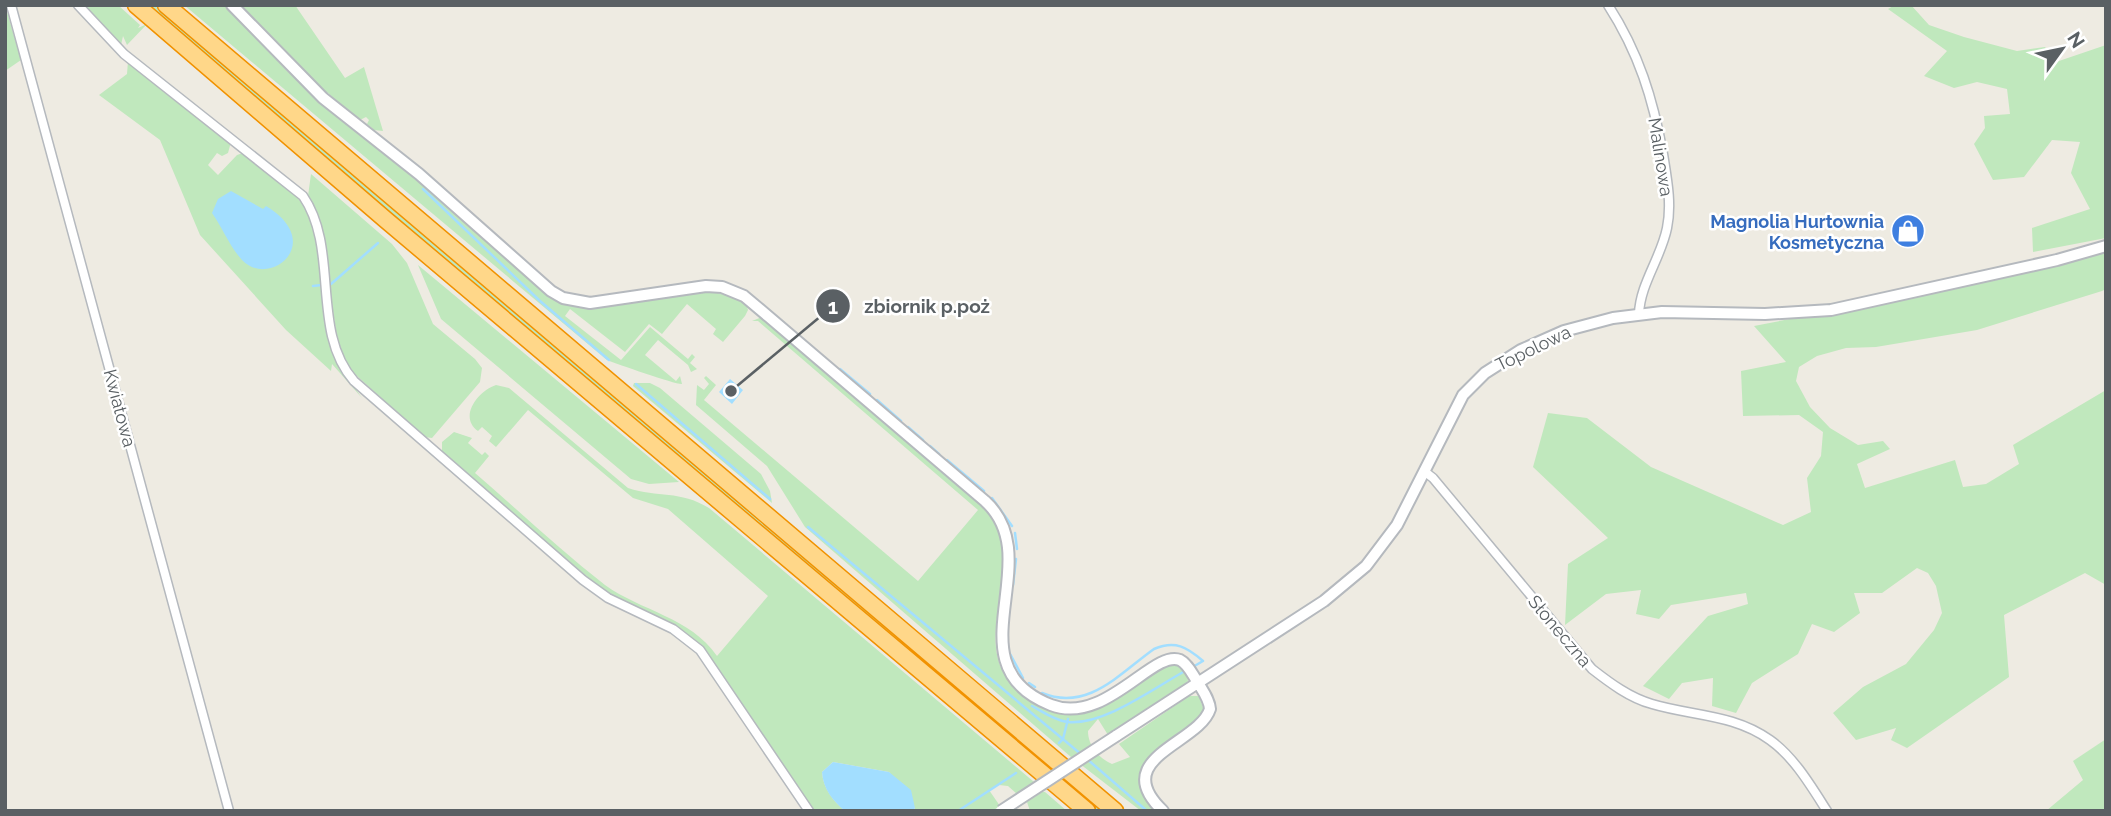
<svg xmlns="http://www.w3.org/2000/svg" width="2111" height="816" font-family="Raleway,sans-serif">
<rect width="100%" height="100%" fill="#eeebe2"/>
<path fill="#c0e8bd" d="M 5,5 L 21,60 L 5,71 Z
M 84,5 L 118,5 L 140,25 L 138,28 L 147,24 L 127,45 L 123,36 L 121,45 Z
M 144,5 L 154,5 L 1107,811 L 1096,811 Z
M 184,5 L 226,5 L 287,71 L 331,110 L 402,166 L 548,291 L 600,306 L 708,290 L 745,301 L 748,310 L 745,316 L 723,342 L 713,334 L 716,329 L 687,304 L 662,334 L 649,324 L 625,352 L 570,309 L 565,316 L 621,360 L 650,327 L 688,359 L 692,354 L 695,357 L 690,363 L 697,369 L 691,372 L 688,365 L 658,340 L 645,355 L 676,381 L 680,376 L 682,384 C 677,385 617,364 607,360 Z
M 240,5 L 295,5 L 345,78 L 364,67 L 383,131 L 374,130 L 367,124 L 369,120 L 366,117 L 358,121 L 328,93 L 318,90 Z
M 1895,5 L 1911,5 L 1929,25 L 1964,37 L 2017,51 L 2045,47 L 2056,62 L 2106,45 L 2106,238 L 2033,252 L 2032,228 L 2090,209 L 2071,173 L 2080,142 L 2052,140 L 2024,177 L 1993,180 L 1974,144 L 1985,128 L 1984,116 L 2010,114 L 2007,89 L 1977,82 L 1954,88 L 1924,76 L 1947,51 L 1888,9 Z
M 128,61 L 231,142 L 228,153 L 222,156 L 217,153 L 208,165 L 218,175 L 237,155 L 243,153 C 271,173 299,190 313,222 L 332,347 L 337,363 L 362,398 L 332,364 L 331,371 L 286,330 L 200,235 L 160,140 L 99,95 L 127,74 Z
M 311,174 L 392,244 L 407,263 L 433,324 L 475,359 L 482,368 L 480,382 L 432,438 L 424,437 L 346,366 L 338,344 L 319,217 L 308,196 Z
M 2106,252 L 2106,289 L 2102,291 L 1977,330 L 1876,347 L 1846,348 L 1817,356 L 1799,367 L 1796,381 L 1810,407 L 1830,428 L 1858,445 L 1883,441 L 1890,449 L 1857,464 L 1865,488 L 1955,460 L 1963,487 L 1986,484 L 2019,464 L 2013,445 L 2106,390 L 2106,585 L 2085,573 L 2004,615 L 2009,677 L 1907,748 L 1891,740 L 1896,728 L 1856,740 L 1833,713 L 1863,687 L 1906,664 L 1934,630 L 1942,613 L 1936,586 L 1928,573 L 1917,568 L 1882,593 L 1854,593 L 1860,613 L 1834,632 L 1812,624 L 1798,654 L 1752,683 L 1736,713 L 1712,706 L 1713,678 L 1682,683 L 1669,699 L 1643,686 L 1708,616 L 1748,604 L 1746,593 L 1671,605 L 1659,619 L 1636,614 L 1641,590 L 1606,594 L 1565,625 L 1568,564 L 1608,538 L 1533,467 L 1548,413 L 1587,418 L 1651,467 L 1783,525 L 1811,512 L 1807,478 L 1821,456 L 1823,432 L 1799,415 L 1743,416 L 1741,371 L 1786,362 L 1754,326 L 2059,266 Z
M 418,265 L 679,482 L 649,484 L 631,479 L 441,319 Z
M 762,317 L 986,507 C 1036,572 954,651 1029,698 C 1087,735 1119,692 1168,665 L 1179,665 L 1187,674 L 1188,681 L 1181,689 L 1108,735 L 1098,719 L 1088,731 C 1088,746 1099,758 1112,764 L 1130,757 L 1119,744 L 1189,696 L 1199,696 L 1204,711 C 1183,742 1148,737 1144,780 C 1143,793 1146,801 1155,811 L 1141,811 L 1071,757 L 805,527 L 767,466 L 696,405 L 697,385 L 704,390 L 709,384 L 704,378 L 706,376 L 716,385 L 704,400 L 918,581 L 978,510 L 758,321 L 752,321 Z
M 634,383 L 650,383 L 660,388 L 761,474 L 770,491 L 772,503 L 633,386 Z
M 496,385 L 509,388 L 628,488 C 658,498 680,490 709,508 L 1034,782 L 1017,794 L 1008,786 L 999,785 L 989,790 L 1000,806 L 992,811 L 913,811 L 915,808 L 889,772 L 833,762 L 822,772 C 823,788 833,801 845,811 L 813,811 L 697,643 L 670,624 L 603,590 L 442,453 L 442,442 L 454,432 L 472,438 L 468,443 L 482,455 L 485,452 L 489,456 L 475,473 C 518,510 560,550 605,585 C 641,611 690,617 717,656 L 768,596 L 668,509 L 633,498 L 528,410 L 496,447 L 489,441 L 492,436 L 482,427 L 478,431 C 458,417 478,391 496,385 Z
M 2106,739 L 2106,811 L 2046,811 L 2083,780 L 2073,761 Z
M 1042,792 L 1045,792 L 1067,811 L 1030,811 L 1027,802 Z"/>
<path fill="#a2deff" d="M 231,191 L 263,209 L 266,206 C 327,243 269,289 242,260 C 230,247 222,227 212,213 L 218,199 Z
M 730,379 L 743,390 L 732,404 L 719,392 Z
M 833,762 L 889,772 L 911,790 L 915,808 L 913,811 L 845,811 C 833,801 823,789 822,772 Z"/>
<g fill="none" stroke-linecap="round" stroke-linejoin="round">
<path stroke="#a2deff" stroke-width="2.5" d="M 423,189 L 540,301 L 609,360
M 313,286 L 331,284 L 378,243
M 840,369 L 870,394
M 636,384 L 770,499
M 877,400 L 901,421
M 908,427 L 923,440
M 930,446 L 939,454
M 947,460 L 984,491
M 992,498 L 1012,526
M 808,527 L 1082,755
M 1015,533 L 1017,549
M 1013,585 L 1016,559
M 1009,652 L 1023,678
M 1029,683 L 1035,687
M 1042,693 C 1088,712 1120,673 1154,649 C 1175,640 1187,647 1203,661 L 1191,668
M 1032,706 C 1043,712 1054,720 1067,722 C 1103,726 1154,688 1185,671
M 1059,743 L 1063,739 L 1068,719
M 1087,759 L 1147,811
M 958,811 L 1016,773"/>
<g stroke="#b5b9be" stroke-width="11">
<path id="minor" d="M 11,5 L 229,811
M 78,5 L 124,54 L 303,196 C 340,250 310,331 354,381 L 583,580 L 608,598 L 673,629 L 700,650 L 809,811
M 1608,5 C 1639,53 1653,99 1663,154 C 1667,179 1672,204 1667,228 C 1661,258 1640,284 1639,314
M 1424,471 L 1433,478 L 1592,669 C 1610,683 1630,698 1652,704 C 1692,716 1734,714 1770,740 C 1794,757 1811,786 1827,811"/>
</g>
<g stroke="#b5b9be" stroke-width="14">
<path id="tertiary" d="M 232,5 L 323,98 L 419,174 L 551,291 L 563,298 L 590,303 L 706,286 L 722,287 L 744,296 L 769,317 L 985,501 C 1050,560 949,665 1051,705 C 1105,726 1153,649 1180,660 C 1188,664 1192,674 1197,681 C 1202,690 1209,698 1210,709 C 1199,744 1107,758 1163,811
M 1116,736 L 1324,601 L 1366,566 L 1397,525 L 1463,395 L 1485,373 L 1521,350 L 1564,331 L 1613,318 L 1662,312 L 1765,314 L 1831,310 L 2057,260 L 2106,246"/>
</g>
<g stroke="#f19200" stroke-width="19">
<path id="motorway" d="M 136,5 L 386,220 L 1087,811
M 166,5 L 1115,811"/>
</g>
<use href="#minor" stroke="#fff" stroke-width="8"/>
<use href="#tertiary" stroke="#fff" stroke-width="10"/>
<use href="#motorway" stroke="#ffd789" stroke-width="16"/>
<g stroke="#b5b9be" stroke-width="14" stroke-linecap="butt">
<path id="tertiary-bridge" d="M 1001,811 L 1116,736"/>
</g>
<use href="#tertiary-bridge" stroke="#fff" stroke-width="10"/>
</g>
<defs>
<g id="shop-disc" transform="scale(1.75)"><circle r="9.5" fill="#3f7fe0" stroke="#fff"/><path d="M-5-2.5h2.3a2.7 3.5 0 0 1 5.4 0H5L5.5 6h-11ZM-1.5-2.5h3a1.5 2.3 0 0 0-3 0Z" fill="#fff"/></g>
</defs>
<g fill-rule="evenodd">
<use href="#shop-disc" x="1908" y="231"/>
</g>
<g text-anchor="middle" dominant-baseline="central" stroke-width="5" stroke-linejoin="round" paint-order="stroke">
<g font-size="18" fill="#5a6064" stroke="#fff">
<text transform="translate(1661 157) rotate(81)">Malinowa</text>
<text transform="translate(1533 348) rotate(-26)">Topolowa</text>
<text transform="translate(120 408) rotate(75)">Kwiatowa</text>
<text transform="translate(1560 631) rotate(50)">Słoneczna</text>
</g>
<g font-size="18" font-weight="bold" fill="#366cbe" stroke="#fff" text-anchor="end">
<text x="1884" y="221">Magnolia Hurtownia<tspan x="1884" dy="21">Kosmetyczna</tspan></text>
</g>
</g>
<path fill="none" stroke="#5a6064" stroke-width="2.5" d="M731 391L833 306"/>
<g fill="#5a6064" stroke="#fff" stroke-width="2.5">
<circle cx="731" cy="391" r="7"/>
<circle cx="833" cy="306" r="18"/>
</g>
<g font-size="21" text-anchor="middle" font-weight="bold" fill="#fff">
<text x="833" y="314">1</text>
</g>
<g font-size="19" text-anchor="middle" font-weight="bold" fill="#5a6064" stroke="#fff" stroke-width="5" stroke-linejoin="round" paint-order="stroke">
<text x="927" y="313">zbiornik p.poż</text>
</g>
<rect width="2111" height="816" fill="none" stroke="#5a6064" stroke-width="14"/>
<g transform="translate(2062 49) rotate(57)" stroke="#ffffff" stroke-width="5" paint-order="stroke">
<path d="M0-5L12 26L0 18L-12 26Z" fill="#5a6064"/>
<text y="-10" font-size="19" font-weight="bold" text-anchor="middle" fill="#5a6064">N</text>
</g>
</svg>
